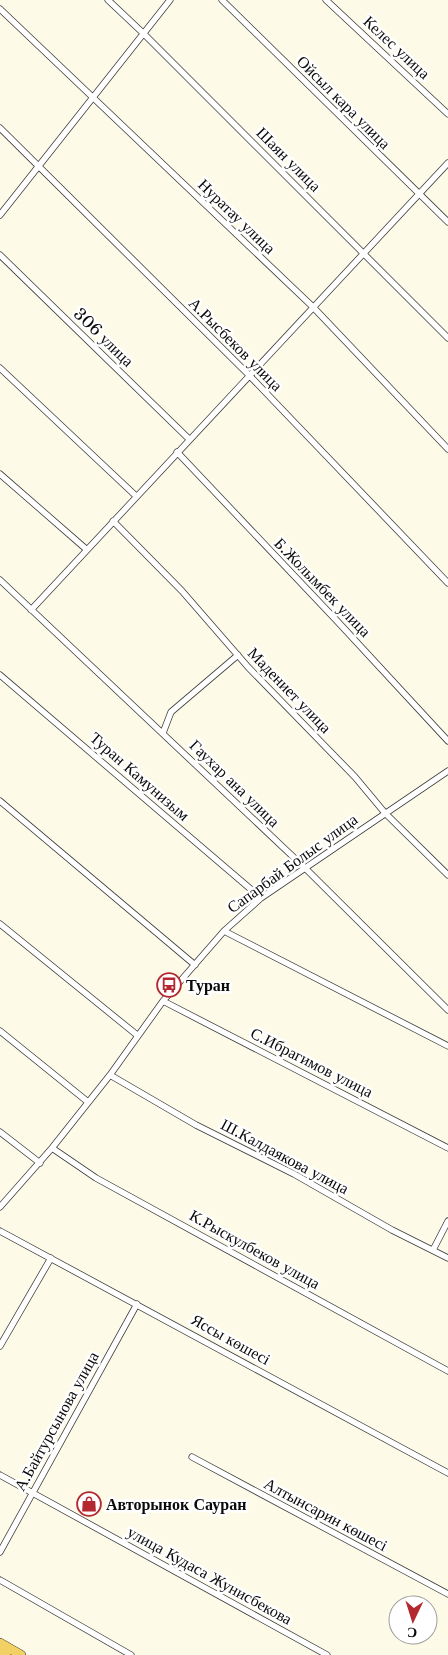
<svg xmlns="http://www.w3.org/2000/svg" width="448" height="1655" font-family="'Libre Baskerville',serif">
<rect width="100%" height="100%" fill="#fefae8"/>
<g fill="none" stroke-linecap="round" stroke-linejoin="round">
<g stroke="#3d3d3d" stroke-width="7">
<path id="street" d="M 108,0 L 143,33 L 448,338
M 222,0 L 448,222
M 326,0 L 448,114
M 0,9 L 313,307 L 448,449
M 0,128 L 248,374 L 448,583
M 0,215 L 170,0
M 0,255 L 189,439
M 0,368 L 136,496
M 177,452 L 338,622 L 448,741
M 0,474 L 86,549
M 113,521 L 182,591 L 248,667 L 355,777 L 385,813 L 448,875
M 0,580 L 305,868 L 448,1010
M 31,610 L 448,163
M 0,675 L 261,898
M 163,733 L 171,712 L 238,655
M 0,801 L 195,965
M 0,924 L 137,1035
M 224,931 L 448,1046
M 163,1001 L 448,1148
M 0,1031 L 88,1102
M 110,1075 L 196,1125 L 294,1174 L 392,1230 L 448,1258
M 0,1132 L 40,1163
M 52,1148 L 96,1178 L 448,1371
M 0,1207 L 52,1148 L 110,1075 L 163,1001 L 224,931 L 261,898 L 448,771
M 0,1231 L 448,1473
M 433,1250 L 448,1221
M 0,1346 L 51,1258
M 192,1457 L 448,1594
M 0,1475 L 327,1655
M 0,1552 L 137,1304
M 0,1580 L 131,1655"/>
</g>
<g stroke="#1b1b1b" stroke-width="10">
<path id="primary" d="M 0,1643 L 21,1655
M 0,1652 L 6,1655"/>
</g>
<use href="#street" stroke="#fff" stroke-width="5.5"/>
<use href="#primary" stroke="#f3d063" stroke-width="9"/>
</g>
<defs>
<g id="bus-ring" transform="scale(1.25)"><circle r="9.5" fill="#fff" stroke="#b4292f" stroke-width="1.5"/><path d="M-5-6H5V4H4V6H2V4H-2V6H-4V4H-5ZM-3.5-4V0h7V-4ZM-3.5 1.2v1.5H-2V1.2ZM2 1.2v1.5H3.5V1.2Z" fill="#b4292f"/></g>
<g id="shop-ring" transform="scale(1.25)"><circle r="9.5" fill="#fff" stroke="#b4292f" stroke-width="1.5"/><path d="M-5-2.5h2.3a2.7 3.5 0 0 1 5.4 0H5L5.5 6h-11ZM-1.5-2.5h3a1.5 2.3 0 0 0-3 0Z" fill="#b4292f"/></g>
</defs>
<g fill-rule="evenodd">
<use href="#bus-ring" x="169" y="985"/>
<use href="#shop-ring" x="89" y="1504"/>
</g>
<g text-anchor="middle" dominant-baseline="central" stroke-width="5" stroke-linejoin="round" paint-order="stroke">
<g font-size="16" fill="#0a0a0a" stroke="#fff">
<text transform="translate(397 47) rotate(43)">Келес улица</text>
<text transform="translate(344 102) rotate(45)">Ойсыл кара улица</text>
<text transform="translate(289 159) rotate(45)">Шаян улица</text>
<text transform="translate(237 216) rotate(44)">Нуратау улица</text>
<text transform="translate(104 337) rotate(44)">306 улица</text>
<text transform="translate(236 344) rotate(45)">А.Рысбеков улица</text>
<text transform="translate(323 587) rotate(46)">Б.Жолымбек улица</text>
<text transform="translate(290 690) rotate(46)">Мадениет улица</text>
<text transform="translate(140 776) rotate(41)">Туран Камунизым</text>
<text transform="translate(235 783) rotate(44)">Гаухар ана улица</text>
<text transform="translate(292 863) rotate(-36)">Сапарбай Болыс улица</text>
<text transform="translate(312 1062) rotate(27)">С.Ибрагимов улица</text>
<text transform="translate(285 1156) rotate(28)">Ш.Калдаякова улица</text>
<text transform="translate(255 1249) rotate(29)">К.Рыскулбеков улица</text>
<text transform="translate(231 1339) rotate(29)">Яссы көшесі</text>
<text transform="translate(56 1421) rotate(-61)">А.Байтурсынова улица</text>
<text transform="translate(326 1514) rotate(28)">Алтынсарин көшесі</text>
<text transform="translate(210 1575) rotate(29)">улица Кудаса Жунисбекова</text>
</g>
<g font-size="16" font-weight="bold" fill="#0a0a0a" stroke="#fff" text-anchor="start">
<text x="186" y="985">Туран</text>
<text x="106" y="1504">Авторынок Сауран</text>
</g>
</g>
<g transform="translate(413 1620) rotate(184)"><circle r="24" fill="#ffffff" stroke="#9d9d9d"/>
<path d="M0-4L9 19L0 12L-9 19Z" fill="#b4292f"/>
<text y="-8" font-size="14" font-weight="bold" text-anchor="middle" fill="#0a0a0a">С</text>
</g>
</svg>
